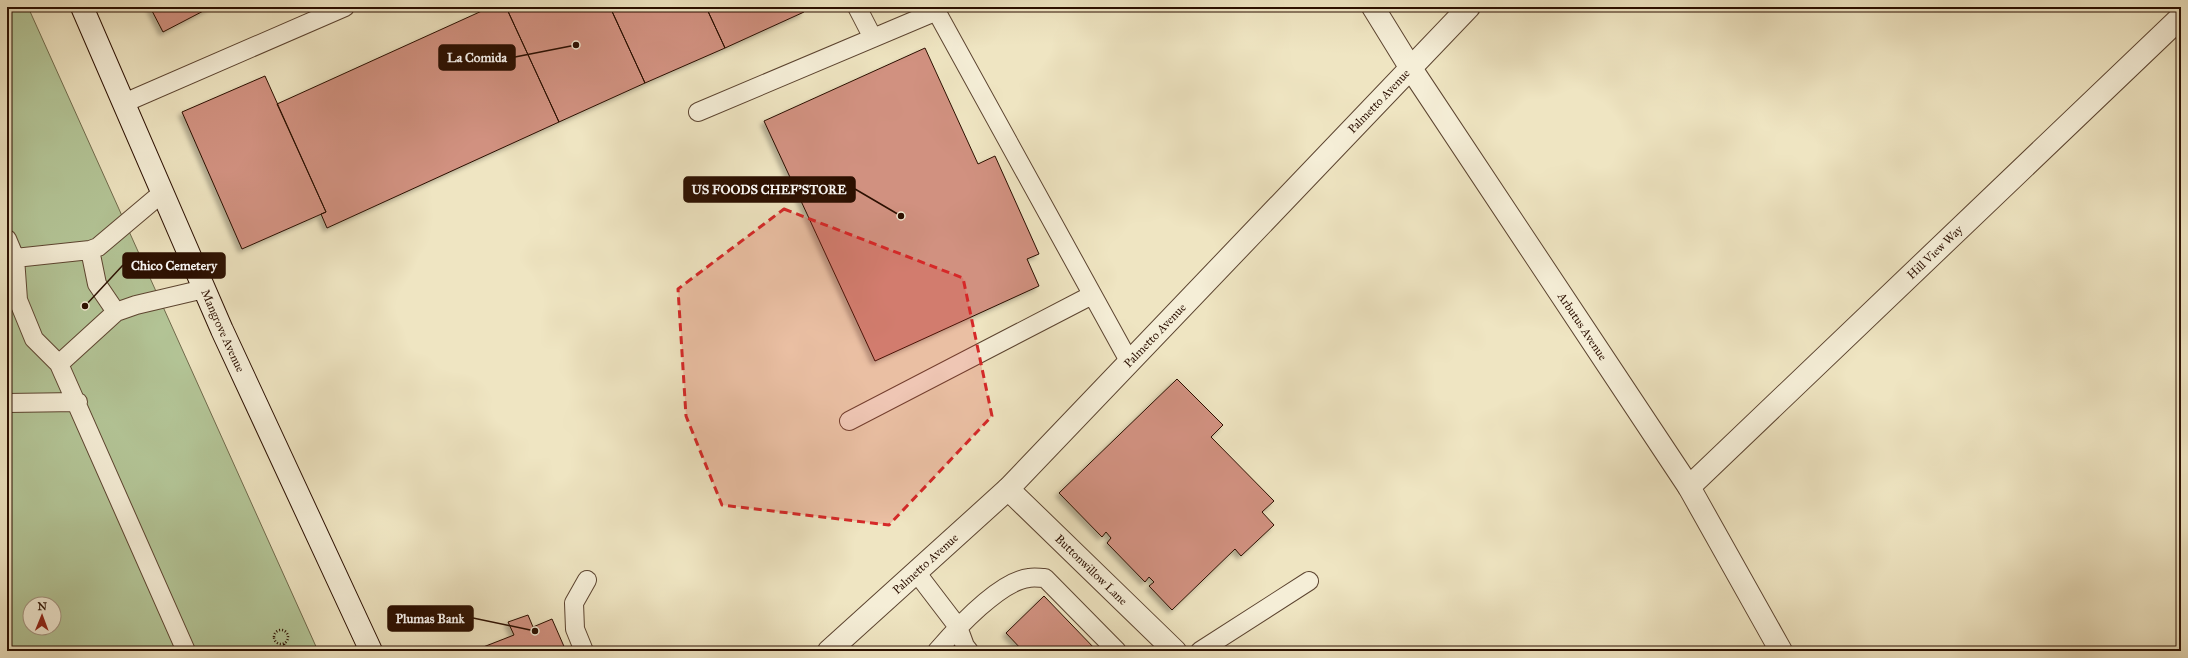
<svg xmlns="http://www.w3.org/2000/svg" width="2188" height="658" font-family="'IM FELL Great Primer',serif">
<defs>
<filter id="shadow"><feDropShadow dx="-3.5" dy="3.5" stdDeviation="2" flood-color="#0004"/></filter>
</defs>
<rect width="100%" height="100%" fill="#efe5c2"/>
<filter id="stains"><feTurbulence type="fractalNoise" baseFrequency=".005" numOctaves="4"/><feColorMatrix values="0 0 0 0 .2 0 0 0 0 .09 0 0 0 0 .02 0 0 0 .5 -.17"/></filter>
<radialGradient id="worn" r=".72"><stop offset=".6" stop-color="#630" stop-opacity="0"/><stop offset="1" stop-color="#630" stop-opacity=".3"/></radialGradient>
<path fill="#b4c698" stroke="#706a4c" fill-rule="evenodd" d="M 7,7 L 28,7 L 318,651 L 7,651 ZM 30,604 L 54,604 L 54,628 L 30,628 Z"/>
<path fill="#d19180" stroke="#2b0f00" filter="url(#shadow)" d="M 150,7 L 211,7 L 163,32 Z
M 483,7 L 506,7 L 559,122 L 327,228 L 321,214 L 326,212 L 277,104 L 484,10 Z
M 506,7 L 610,7 L 645,83 L 559,122 Z
M 610,7 L 706,7 L 725,48 L 645,83 Z
M 706,7 L 802,7 L 804,12 L 725,48 Z
M 925,48 L 978,164 L 995,156 L 1039,254 L 1027,259 L 1039,286 L 875,361 L 764,121 Z
M 265,76 L 326,212 L 242,249 L 182,112 Z
M 1177,379 L 1223,425 L 1211,437 L 1274,501 L 1262,512 L 1274,525 L 1241,556 L 1235,549 L 1172,610 L 1149,586 L 1154,582 L 1149,577 L 1145,582 L 1107,543 L 1111,538 L 1106,532 L 1102,537 L 1059,493 Z
M 1044,596 L 1097,651 L 1023,651 L 1006,633 Z
M 528,615 L 533,627 L 552,619 L 566,651 L 473,651 L 514,635 L 508,622 Z"/>
<g fill="none" stroke-linecap="round" stroke-linejoin="round">
<g stroke="#5c4430" stroke-width="20">
<path id="lane" d="M 857,7 L 873,38
M 934,7 L 1129,361
M 124,103 L 345,7
M 698,112 L 937,11
M 7,239 L 15,258 L 18,300 L 34,339 L 59,364 L 186,651
M 90,250 L 97,284 L 116,312
M 15,258 L 90,250 L 98,247 L 162,193
M 59,364 L 116,312 L 136,305 L 204,289
M 7,403 L 78,402
M 849,421 L 1092,295
M 916,572 L 958,627 L 965,646 L 969,651
M 584,651 L 575,629 L 574,603 L 587,580
M 937,651 C 956,629 1000,581 1029,578 C 1034,577 1040,578 1045,578 L 1117,651
M 1200,651 L 1309,581"/>
</g>
<g stroke="#5c4430" stroke-width="24">
<g id="street">
<path id="s1" d="M 1373,7 L 1410,67 L 1689,487 L 1781,651"/>
<path id="s2" d="M 1689,487 L 2181,17"/>
<path id="s3" d="M 1008,489 L 1175,651"/>
<path id="s4" d="M 829,651 L 1008,489 L 1469,7"/>
</g>
</g>
<g stroke="#2b0f00" stroke-width="24">
<g id="secondary">
<path id="s5" d="M 82,7 L 222,330 L 371,651"/>
</g>
</g>
<path stroke="#2b0f00" stroke-width="2.5" stroke-dasharray="1 2" stroke-linecap="butt" d="M274 637a7 7 0 1 1 14 0a7 7 0 1 1-14 0Z
M 284,644 L 287,651"/>
<use href="#lane" stroke="#f5eed7" stroke-width="18"/>
<use href="#street" stroke="#f5eed7" stroke-width="22"/>
<use href="#secondary" stroke="#f5eed7" stroke-width="22"/>
</g>
<path fill="#d62828" fill-opacity="0.2" stroke="#d62828" stroke-width="3" stroke-dasharray="8 5" stroke-linejoin="round" d="M 784,209 L 963,278 L 992,416 L 889,525 L 722,505 L 686,416 L 678,289 Z"/>
<g text-anchor="middle" dominant-baseline="central" stroke-width="3" stroke-linejoin="round" paint-order="stroke">
<g font-size="12" fill="#2b0f00" stroke="#f5eed7">
<text stroke="none"><textPath href="#s4" startOffset="778">Palmetto Avenue</textPath></text>
<text stroke="none"><textPath href="#s2" startOffset="340">Hill View Way</textPath></text>
<text stroke="none"><textPath href="#s1" startOffset="382">Arbutus Avenue</textPath></text>
<text stroke="none"><textPath href="#s5" startOffset="353">Mangrove Avenue</textPath></text>
<text stroke="none"><textPath href="#s4" startOffset="454">Palmetto Avenue</textPath></text>
<text stroke="none"><textPath href="#s4" startOffset="130">Palmetto Avenue</textPath></text>
<text stroke="none"><textPath href="#s3" startOffset="116">Buttonwillow Lane</textPath></text>
</g>
</g>
<path fill="none" stroke="#2b0f00" stroke-width="1.5" d="M576 45L515 57M901 216L855 189M85 306L123 265M535 631L473 618"/>
<g fill="#2b0f00" stroke="#f5eed7" stroke-width="1.5">
<circle cx="576" cy="45" r="4"/>
<circle cx="901" cy="216" r="4"/>
<circle cx="85" cy="306" r="4"/>
<circle cx="535" cy="631" r="4"/>
</g>
<g fill="#2b0f00" stroke="#2b0f00" stroke-width="1.5">
<rect x="439" y="45" width="76" height="25" rx="4"/>
<rect x="684" y="177" width="171" height="25" rx="4"/>
<rect x="123" y="253" width="102" height="25" rx="4"/>
<rect x="388" y="606" width="85" height="25" rx="4"/>
</g>
<g font-size="13" text-anchor="middle" font-weight="bold" fill="#fff">
<text x="477" y="62">La Comida</text>
<text x="769" y="194">US FOODS CHEF'STORE</text>
<text x="174" y="270">Chico Cemetery</text>
<text x="430" y="623">Plumas Bank</text>
</g>
<rect width="2188" height="658" fill="none" stroke="#efe5c2" stroke-width="24"/>
<rect x="8" y="8" width="2172" height="642" fill="none" stroke="#2b0f00" stroke-width="2"/>
<rect x="12" y="12" width="2164" height="634" fill="none" stroke="#2b0f00"/>
<g transform="translate(42 616) rotate(1)"><circle r="19" fill="#f5eed7" stroke="#a49581"/>
<path d="M0-3L7 15L0 10L-7 15Z" fill="#8f2418"/>
<text y="-6" font-size="11" font-weight="bold" text-anchor="middle" fill="#2b0f00">N</text>
</g>
<rect width="100%" height="100%" filter="url(#stains)"/>
<rect width="100%" height="100%" fill="url(#worn)"/>
</svg>
